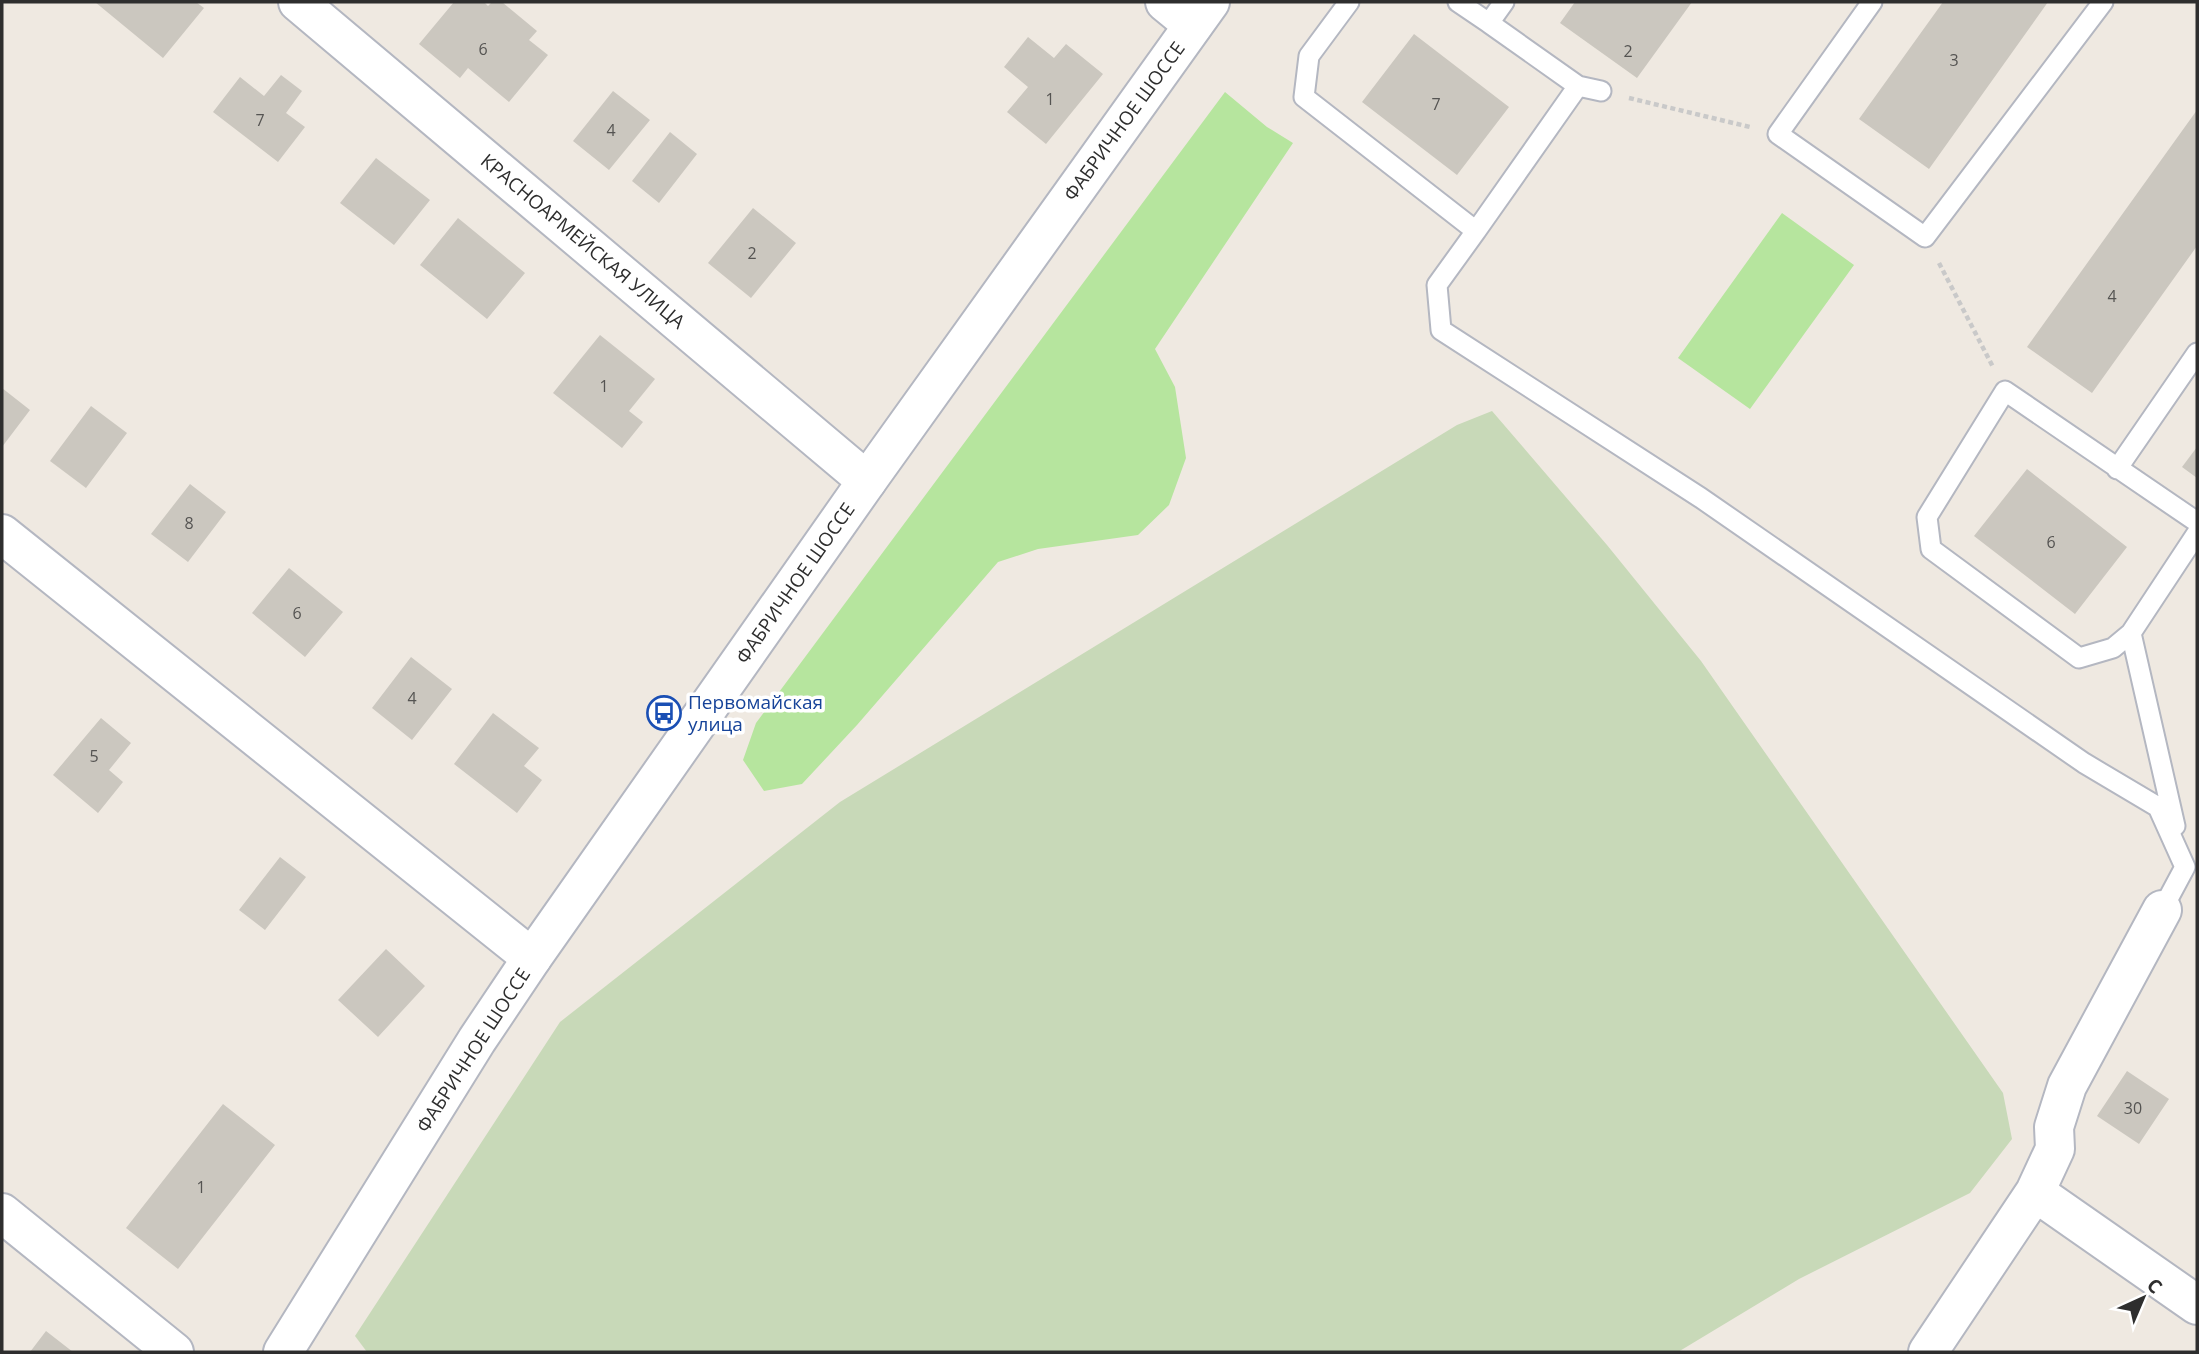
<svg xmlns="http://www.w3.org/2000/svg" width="2199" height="1354" font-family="'Open Sans',sans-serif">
<rect width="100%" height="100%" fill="#efe9e1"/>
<path fill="#b6e59e" d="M 1225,92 L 1267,127 L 1293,143 L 1155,349 L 1175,387 L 1186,458 L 1169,505 L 1138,535 L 1038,549 L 998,562 L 857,725 L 802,784 L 764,791 L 743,760 L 756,723 Z
M 1782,213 L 1854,265 L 1750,409 L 1678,358 Z"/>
<path fill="#c8d9b8" d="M 1492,411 L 1607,545 L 1701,661 L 2003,1093 L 2012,1139 L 1970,1193 L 1799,1279 L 1678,1352 L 367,1352 L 355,1336 L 560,1022 L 840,802 L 1457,425 Z"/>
<path fill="#cbc7bf" d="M 95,2 L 196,2 L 204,8 L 163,58 Z
M 454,2 L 484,2 L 488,6 L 492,2 L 502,2 L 537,31 L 529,40 L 548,55 L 509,102 L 468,68 L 460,78 L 419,44 Z
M 1575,2 L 1692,2 L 1637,78 L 1560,23 Z
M 1943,2 L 2048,2 L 1929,169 L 1859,119 Z
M 1414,34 L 1509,107 L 1457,175 L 1362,102 Z
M 1028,37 L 1054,58 L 1066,44 L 1103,74 L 1046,144 L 1007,112 L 1028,87 L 1004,67 Z
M 281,75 L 302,91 L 286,113 L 305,127 L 278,162 L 213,112 L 240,77 L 264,96 Z
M 613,91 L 650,120 L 609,170 L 573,141 Z
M 2197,110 L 2197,246 L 2092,393 L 2027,347 Z
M 670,132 L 697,154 L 659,203 L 632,181 Z
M 376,158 L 430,200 L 394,245 L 340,203 Z
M 753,208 L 796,243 L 751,298 L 708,263 Z
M 458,218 L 525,273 L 487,319 L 420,265 Z
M 600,335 L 655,379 L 629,411 L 643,422 L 622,448 L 553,393 Z
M 2,388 L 30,410 L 2,447 Z
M 91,406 L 127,433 L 86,488 L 50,461 Z
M 2197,447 L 2197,478 L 2182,467 Z
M 2027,469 L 2127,547 L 2075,614 L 1974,536 Z
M 190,484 L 226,512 L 188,562 L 151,534 Z
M 289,568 L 343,612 L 305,657 L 252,613 Z
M 411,657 L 452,689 L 412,740 L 372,708 Z
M 493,713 L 539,748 L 524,766 L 542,780 L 517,813 L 454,764 Z
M 101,718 L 131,743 L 109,770 L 123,782 L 98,813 L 53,775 Z
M 280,857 L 306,877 L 265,930 L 239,910 Z
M 386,949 L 425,986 L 378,1037 L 338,1000 Z
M 2127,1071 L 2169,1099 L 2139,1144 L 2097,1116 Z
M 223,1104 L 275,1145 L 178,1269 L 126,1228 Z
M 46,1331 L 73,1352 L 30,1352 Z"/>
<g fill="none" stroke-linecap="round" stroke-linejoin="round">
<g stroke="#b4b7c1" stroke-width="23">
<path id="lane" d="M 1349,2 L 1309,56 L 1304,97 L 1476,231 L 1437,285 L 1441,330 L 1701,498 L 2084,763 L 2158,807 L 2185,867 L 2162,910
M 1458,2 L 1489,23
M 1504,2 L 1489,23 L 1578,86 L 1601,91
M 1872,2 L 1778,134 L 1925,237 L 2103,2
M 1476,231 L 1578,86
M 2117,469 L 2197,353
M 2197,522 L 2005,391 L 1927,517 L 1931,549 L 2079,658 L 2113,648 L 2131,633 L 2197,533
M 2131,633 L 2175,826"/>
</g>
<g stroke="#b4b7c1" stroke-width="42">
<path id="street" d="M 298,2 L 867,481
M 1165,2 L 1193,25
M 2,534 L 532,958
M 2035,1192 L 2197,1305
M 2,1213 L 174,1352
M 1928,1352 L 2035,1192 L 2055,1149 L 2054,1127 L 2067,1086 L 2162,910"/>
</g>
<g stroke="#b4b7c1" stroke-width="42">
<path id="secondary" d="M 283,1352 L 477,1040 L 532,958 L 867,481 L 1210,2"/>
</g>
<path stroke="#c9c9c9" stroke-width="4.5" stroke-dasharray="5 3.5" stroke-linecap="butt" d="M 1629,98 L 1750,127
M 1939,263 L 1993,367"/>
<use href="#lane" stroke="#fff" stroke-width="19"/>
<use href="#street" stroke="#fff" stroke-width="38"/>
<use href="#secondary" stroke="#fff" stroke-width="38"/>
</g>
<defs>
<g id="bus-ring" transform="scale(1.75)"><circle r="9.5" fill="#fff" stroke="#1a4fb4" stroke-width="1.5"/><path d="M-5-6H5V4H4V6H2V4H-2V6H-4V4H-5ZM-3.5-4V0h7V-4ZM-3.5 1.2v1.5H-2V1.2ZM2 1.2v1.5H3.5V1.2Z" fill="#1a4fb4"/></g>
</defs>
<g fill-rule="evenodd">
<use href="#bus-ring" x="664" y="713"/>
</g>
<g text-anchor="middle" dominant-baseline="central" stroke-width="7" stroke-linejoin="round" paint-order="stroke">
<g font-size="16" fill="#555452">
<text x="483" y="49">6</text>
<text x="1628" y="51">2</text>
<text x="1954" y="60">3</text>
<text x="1050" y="99">1</text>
<text x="1436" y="104">7</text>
<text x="260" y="120">7</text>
<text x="611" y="130">4</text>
<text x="752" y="253">2</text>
<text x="2112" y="296">4</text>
<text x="604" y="386">1</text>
<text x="189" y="523">8</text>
<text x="2051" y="542">6</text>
<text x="297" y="613">6</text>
<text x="412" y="698">4</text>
<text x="94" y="756">5</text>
<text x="2133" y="1108">30</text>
<text x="201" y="1187">1</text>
</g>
<g font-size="19" fill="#2e2e2e" stroke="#fff">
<text transform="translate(1124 121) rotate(-54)">ФАБРИЧНОЕ ШОССЕ</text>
<text transform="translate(583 241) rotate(40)">КРАСНОАРМЕЙСКАЯ УЛИЦА</text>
<text transform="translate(795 583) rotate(-55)">ФАБРИЧНОЕ ШОССЕ</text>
<text transform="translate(473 1050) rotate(-57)">ФАБРИЧНОЕ ШОССЕ</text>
</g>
<g font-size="19" fill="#164399" stroke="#fff" text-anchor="start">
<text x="688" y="702">Первомайская<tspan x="688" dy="22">улица</tspan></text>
</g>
</g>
<rect width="2199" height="1354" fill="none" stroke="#2e2e2e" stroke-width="7"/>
<g transform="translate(2143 1298) rotate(44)" stroke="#ffffff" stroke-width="5" paint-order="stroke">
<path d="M0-5L12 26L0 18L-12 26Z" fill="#2e2e2e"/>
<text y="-10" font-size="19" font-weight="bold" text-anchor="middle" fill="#2e2e2e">С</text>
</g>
</svg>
